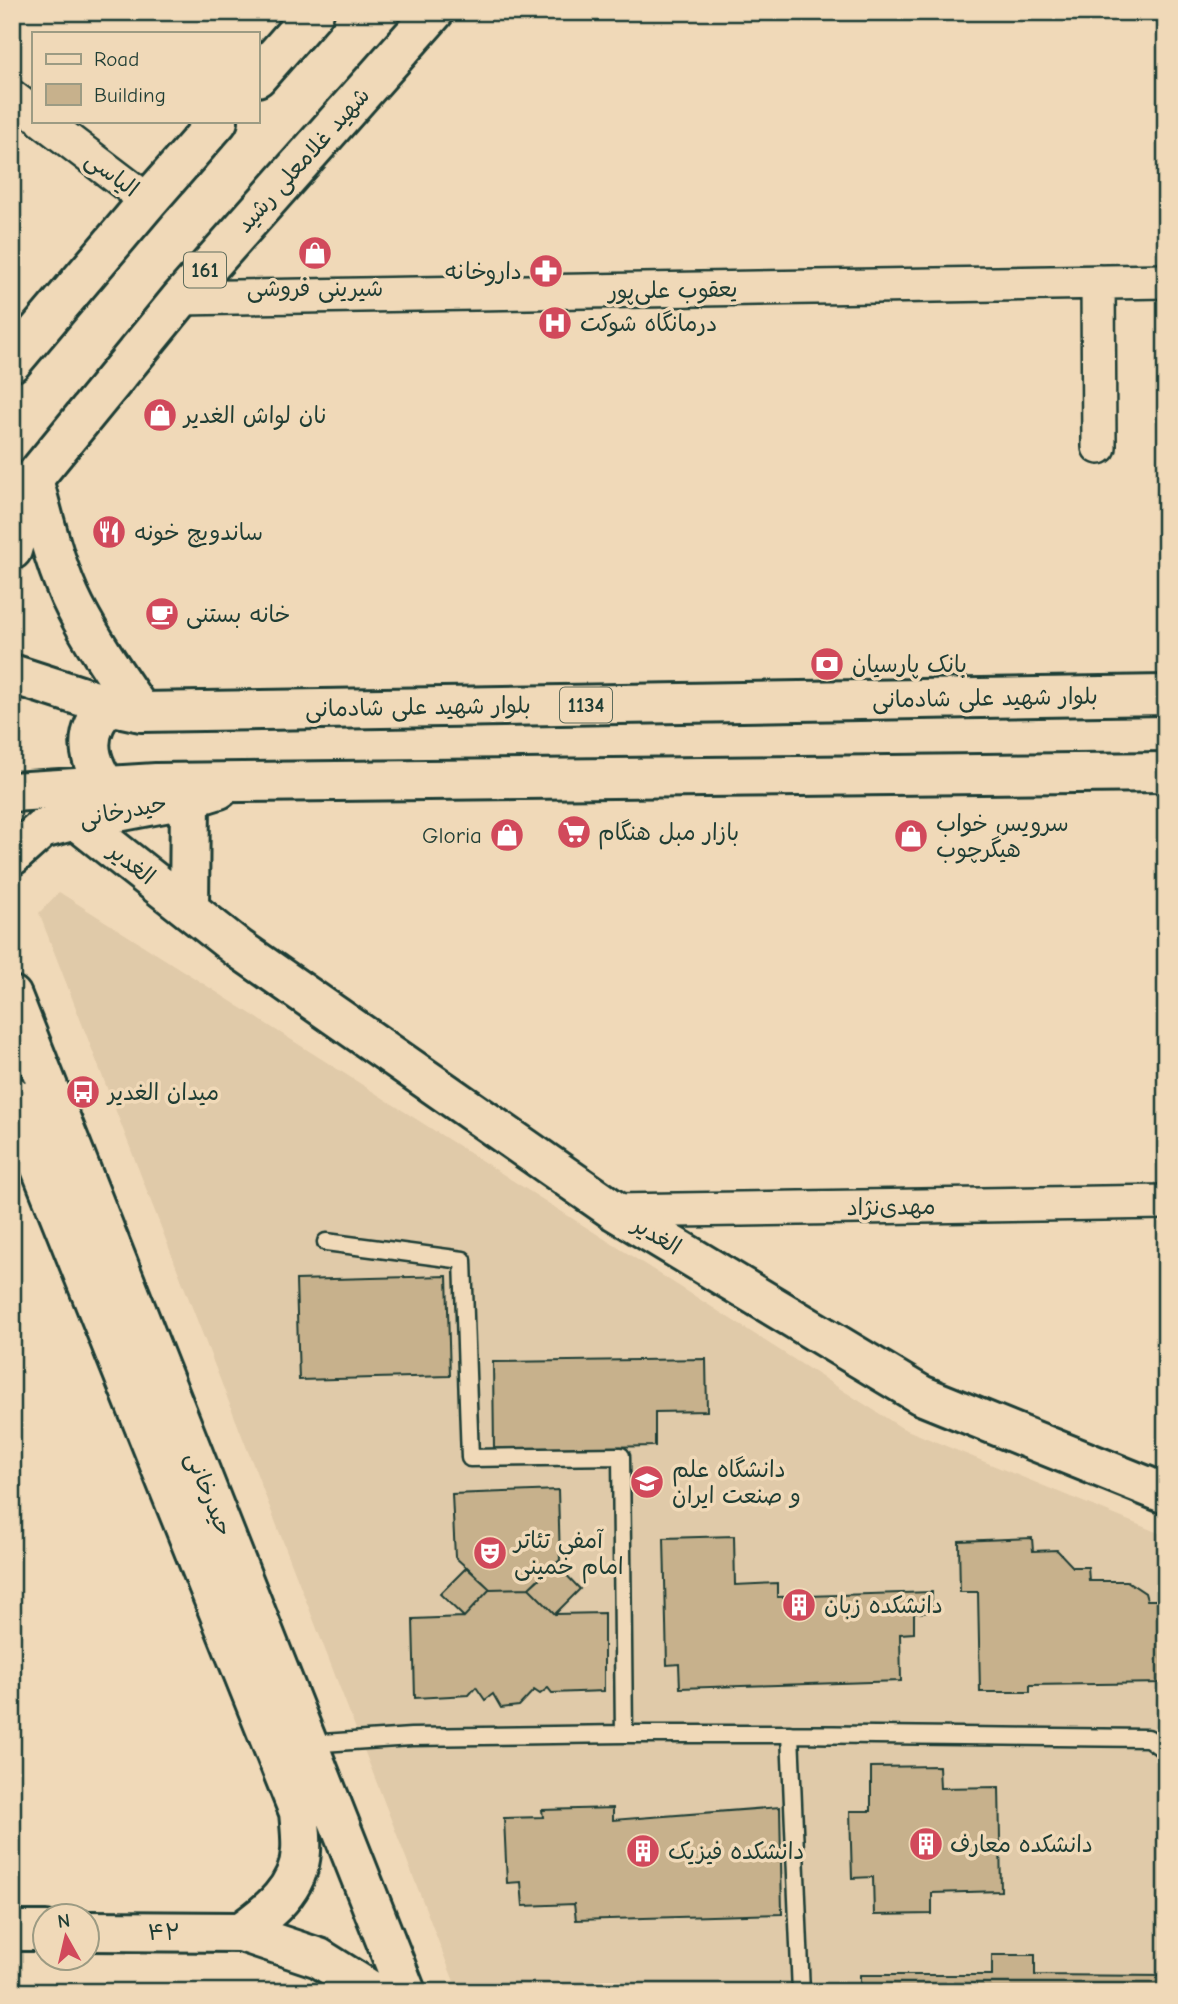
<svg xmlns="http://www.w3.org/2000/svg" width="1178" height="2004" font-family="'Comic Neue','Playpen Sans Arabic',sans-serif">
<rect width="100%" height="100%" fill="#f0d9b8"/>
<filter id="ink" filterUnits="userSpaceOnUse"><feTurbulence type="fractalNoise" baseFrequency=".0143" numOctaves="2"/><feDisplacementMap in="SourceGraphic" scale="14" xChannelSelector="R" yChannelSelector="G"/><feConvolveMatrix kernelMatrix="1 2 1 2 8 2 1 2 1" color-interpolation-filters="sRGB"/></filter>
<g filter="url(#ink)">
<path fill="#e0caa9" d="M 59,892 L 902,1428 L 1166,1536 L 1166,1992 L 458,1992 L 39,913 Z"/>
<path fill="#c7b18c" stroke="#1f3d34" stroke-width="2" d="M 447,1276 L 450,1376 L 299,1380 L 296,1280 Z
M 706,1359 L 707,1411 L 655,1412 L 655,1446 L 494,1449 L 493,1362 Z
M 558,1490 L 560,1560 L 529,1588 L 490,1589 L 455,1557 L 452,1494 Z
M 734,1536 L 735,1585 L 777,1583 L 777,1597 L 932,1592 L 932,1612 L 914,1613 L 914,1633 L 900,1634 L 901,1681 L 680,1688 L 679,1664 L 667,1665 L 664,1538 Z
M 1032,1538 L 1033,1551 L 1057,1550 L 1073,1567 L 1088,1567 L 1089,1581 L 1127,1581 L 1145,1593 L 1147,1600 L 1166,1600 L 1166,1683 L 1030,1685 L 1030,1692 L 980,1692 L 978,1592 L 960,1592 L 959,1541 Z
M 555,1563 L 580,1589 L 555,1614 L 529,1588 Z
M 467,1567 L 490,1589 L 464,1617 L 440,1594 Z
M 529,1588 L 555,1614 L 604,1613 L 604,1691 L 552,1693 L 548,1688 L 540,1694 L 534,1690 L 519,1706 L 501,1708 L 493,1694 L 485,1700 L 476,1687 L 469,1695 L 415,1698 L 413,1619 L 464,1617 L 490,1589 Z
M 939,1766 L 940,1788 L 999,1787 L 1001,1891 L 932,1893 L 932,1914 L 874,1915 L 873,1877 L 852,1878 L 850,1811 L 871,1811 L 871,1767 Z
M 780,1807 L 782,1914 L 576,1920 L 574,1904 L 523,1906 L 521,1882 L 507,1883 L 504,1818 L 543,1817 L 542,1810 L 613,1808 L 613,1820 Z
M 992,1955 L 1035,1955 L 1035,1975 L 1166,1976 L 1166,1992 L 860,1992 L 860,1975 L 992,1975 Z"/>
<g fill="none" stroke-linecap="round" stroke-linejoin="round">
<g stroke="#1f3d34" stroke-width="21">
<path id="service" d="M 326,1242 L 463,1260 L 470,1458 L 621,1456 L 624,1734
M 790,1734 L 801,1992
M 308,1744 L 411,1737 L 624,1734 L 790,1734 L 1148,1738 L 1166,1751"/>
</g>
<g stroke="#1f3d34" stroke-width="38">
<path id="minor" d="M 12,97 L 33,113
M 43,121 L 148,201
M 1098,282 L 1099,447
M 181,298 L 1166,281
M 615,1211 L 1166,1202"/>
</g>
<g stroke="#1f3d34" stroke-width="44">
<path id="secondary" d="M 76,820 L 238,948 L 615,1211 L 921,1395 L 1166,1494
M 12,856 L 42,829 L 76,820 L 190,798 L 219,789
M 189,909 L 190,798
M 12,996 L 406,1992
M 12,1096 L 299,1812 C 300,1824 302,1838 301,1851 C 299,1889 269,1912 241,1932
M 12,1931 L 46,1931
M 88,1931 L 241,1932 L 319,1958 L 373,1992"/>
</g>
<g stroke="#1f3d34" stroke-width="44">
<path id="primary" d="M 257,77 L 314,12
M 12,362 L 148,201 L 218,121
M 33,479 C 44,520 56,570 75,607 C 94,644 118,678 141,712
M 12,550 L 33,479 L 181,298 L 434,12
M 12,674 L 108,705 L 141,712 L 1166,695
M 106,787 C 94,767 84,747 95,724 C 98,717 104,711 108,705
M 12,792 L 156,783 L 1166,772"/>
</g>
<use href="#service" stroke="#f0d9b8" stroke-width="16"/>
<use href="#minor" stroke="#f0d9b8" stroke-width="33"/>
<use href="#secondary" stroke="#f0d9b8" stroke-width="38"/>
<use href="#primary" stroke="#f0d9b8" stroke-width="38"/>
</g>
</g>
<defs>
<g id="shop-disc" transform="scale(1.75)"><circle r="9.5" fill="#d1495b" stroke="#f0d9b8"/><path d="M-5-2.5h2.3a2.7 3.5 0 0 1 5.4 0H5L5.5 6h-11ZM-1.5-2.5h3a1.5 2.3 0 0 0-3 0Z" fill="#fff"/></g>
<g id="pharmacy-disc" transform="scale(1.75)"><circle r="9.5" fill="#d1495b" stroke="#f0d9b8"/><path d="M-2-6h4v4h4v4h-4v4h-4v-4h-4v-4h4Z" fill="#fff"/></g>
<g id="hospital-disc" transform="scale(1.75)"><circle r="9.5" fill="#d1495b" stroke="#f0d9b8"/><path d="M-5-5h3v3.5h4V-5h3V5h-3V1.5h-4V5h-3Z" fill="#fff"/></g>
<g id="restaurant-disc" transform="scale(1.75)"><circle r="9.5" fill="#d1495b" stroke="#f0d9b8"/><path d="M-5-6h1v4h1v-4h1v4h1v-4h1v5L-1.5 .5V6h-2V.5L-5-1ZM5-6V6H3V1.5H1.5Q1.5-4 5-6Z" fill="#fff"/></g>
<g id="cafe-disc" transform="scale(1.75)"><circle r="9.5" fill="#d1495b" stroke="#f0d9b8"/><path d="M-5.5-4.5H6V0H3Q3 3.5 0 3.5H-2.5Q-5.5 3.5-5.5 0ZM3-3.2v2h1.7v-2ZM-6 4.5H4V6H-6Z" fill="#fff"/></g>
<g id="bank-disc" transform="scale(1.75)"><circle r="9.5" fill="#d1495b" stroke="#f0d9b8"/><path d="M-6-4H6V4H-6ZM0-2.3a2.3 2.3 0 1 0 0 4.6a2.3 2.3 0 1 0 0-4.6Z" fill="#fff"/></g>
<g id="supermarket-disc" transform="scale(1.75)"><circle r="9.5" fill="#d1495b" stroke="#f0d9b8"/><path d="M-6-5.5h2.5l.6 2H6L4.5 2H-2.5L-4.4-4H-6ZM-1.5 3.2a1.3 1.3 0 1 0 .1 0ZM3 3.2a1.3 1.3 0 1 0 .1 0Z" fill="#fff"/></g>
<g id="bus-disc" transform="scale(1.75)"><circle r="9.5" fill="#d1495b" stroke="#f0d9b8"/><path d="M-5-6H5V4H4V6H2V4H-2V6H-4V4H-5ZM-3.5-4V0h7V-4ZM-3.5 1.2v1.5H-2V1.2ZM2 1.2v1.5H3.5V1.2Z" fill="#fff"/></g>
<g id="university-disc" transform="scale(1.75)"><circle r="9.5" fill="#d1495b" stroke="#f0d9b8"/><path d="M0-5L7-2L0 1L-7-2ZM-4 1L0 2.5L4 1V4Q0 6-4 4Z" fill="#fff"/></g>
<g id="theatre-disc" transform="scale(1.75)"><circle r="9.5" fill="#d1495b" stroke="#f0d9b8"/><path d="M-5-5.5Q0-4 5-5.5V0Q5 5 0 6Q-5 5-5 0ZM-3.3-2.5H-1v1.5H-3.3ZM1-2.5H3.3v1.5H1ZM-2.8 1Q0 5.5 2.8 1Z" fill="#fff"/></g>
<g id="building-disc" transform="scale(1.75)"><circle r="9.5" fill="#d1495b" stroke="#f0d9b8"/><path d="M-4-6H4V6H1V3H-1V6H-4ZM-2.5-4.3h1.7v1.8h-1.7ZM.8-4.3h1.7v1.8H.8ZM-2.5-1h1.7V.8h-1.7ZM.8-1h1.7V.8H.8Z" fill="#fff"/></g>
</defs>
<g fill-rule="evenodd">
<use href="#shop-disc" x="315" y="253"/>
<use href="#pharmacy-disc" x="546" y="271"/>
<use href="#hospital-disc" x="555" y="323"/>
<use href="#shop-disc" x="160" y="415"/>
<use href="#restaurant-disc" x="109" y="532"/>
<use href="#cafe-disc" x="162" y="614"/>
<use href="#bank-disc" x="827" y="664"/>
<use href="#supermarket-disc" x="574" y="832"/>
<use href="#shop-disc" x="507" y="835"/>
<use href="#shop-disc" x="911" y="836"/>
<use href="#bus-disc" x="83" y="1092"/>
<use href="#university-disc" x="647" y="1482"/>
<use href="#theatre-disc" x="490" y="1553"/>
<use href="#building-disc" x="799" y="1605"/>
<use href="#building-disc" x="926" y="1844"/>
<use href="#building-disc" x="643" y="1851"/>
</g>
<g text-anchor="middle" dominant-baseline="central" stroke-width="7" stroke-linejoin="round" paint-order="stroke">
<g fill="#f0d9b8" stroke="#5e6c5c" stroke-width="2">
<rect x="184" y="252.5" width="42" height="35" rx="5"/>
<rect x="560" y="687.5" width="52" height="35" rx="5"/>
</g>
<g font-size="21" font-weight="bold" fill="#1f3d34">
<text x="205" y="270">161</text>
<text x="586" y="705">1134</text>
</g>
<g font-size="23" fill="#1f3d34" stroke="#f0d9b8">
<text transform="translate(303 160) rotate(-48)">شهید غلامعلی رشید</text>
<text transform="translate(112 174) rotate(37)">الیاسی</text>
<text transform="translate(673 290) rotate(-1)">یعقوب علی‌پور</text>
<text transform="translate(985 698) rotate(-1)">بلوار شهید علی شادمانی</text>
<text transform="translate(418 707) rotate(-1)">بلوار شهید علی شادمانی</text>
<text transform="translate(123 811) rotate(-11)">حیدرخانی</text>
<text transform="translate(132 864) rotate(38)">الغدیر</text>
<text transform="translate(891 1207) rotate(-1)">مهدی‌نژاد</text>
<text transform="translate(657 1236) rotate(31)">الغدیر</text>
<text transform="translate(209 1494) rotate(68)">حیدرخانی</text>
<text x="164" y="1932">۴۲</text>
</g>
<g font-size="23" fill="#1f3d34" stroke="#f0d9b8" text-anchor="start">
<text x="522" y="271" text-anchor="end">داروخانه</text>
<text x="315" y="288" text-anchor="middle">شیرینی فروشی</text>
<text x="580" y="323">درمانگاه شوکت</text>
<text x="184" y="415">نان لواش الغدیر</text>
<text x="134" y="532">ساندویچ خونه</text>
<text x="186" y="614">خانه بستنی</text>
<text x="852" y="664">بانک پارسیان</text>
<text x="936" y="823">سرویس خواب<tspan x="936" dy="26">هیگرچوب</tspan></text>
<text x="598" y="832">بازار مبل هنگام</text>
<text x="482" y="835" text-anchor="end">Gloria</text>
<text x="108" y="1092">میدان الغدیر</text>
<text x="672" y="1469">دانشگاه علم<tspan x="672" dy="26">و صنعت ایران</tspan></text>
<text x="514" y="1540">آمفی تئاتر<tspan x="514" dy="26">امام خمینی</tspan></text>
<text x="824" y="1605">دانشکده زبان</text>
<text x="950" y="1844">دانشکده معارف</text>
<text x="668" y="1851">دانشکده فیزیک</text>
</g>
</g>
<rect width="1178" height="2004" fill="none" stroke="#f0d9b8" stroke-width="42"/>
<rect x="21" y="21" width="1136" height="1962" fill="none" stroke="#1f3d34" stroke-width="2.5" filter="url(#ink)"/>
<rect x="32" y="32" width="228" height="91" fill="#f0d9b8" stroke="#9c9b83" stroke-width="2"/>
<rect x="46" y="54" width="35" height="10" fill="#f0d9b8" stroke="#9c9b83" stroke-width="2"/>
<text x="94" y="66" font-size="21" fill="#1f3d34">Road</text>
<rect x="46" y="84" width="35" height="21" fill="#c7b18c" stroke="#9c9b83" stroke-width="2"/>
<text x="94" y="102" font-size="21" fill="#1f3d34">Building</text>
<g transform="translate(66 1937) rotate(352)"><circle r="33" fill="#f0d9b8" stroke="#9c9b83" stroke-width="2"/>
<path d="M0-5L12 26L0 18L-12 26Z" fill="#d1495b"/>
<text y="-10" font-size="19" font-weight="bold" text-anchor="middle" fill="#1f3d34">N</text>
</g>
</svg>
